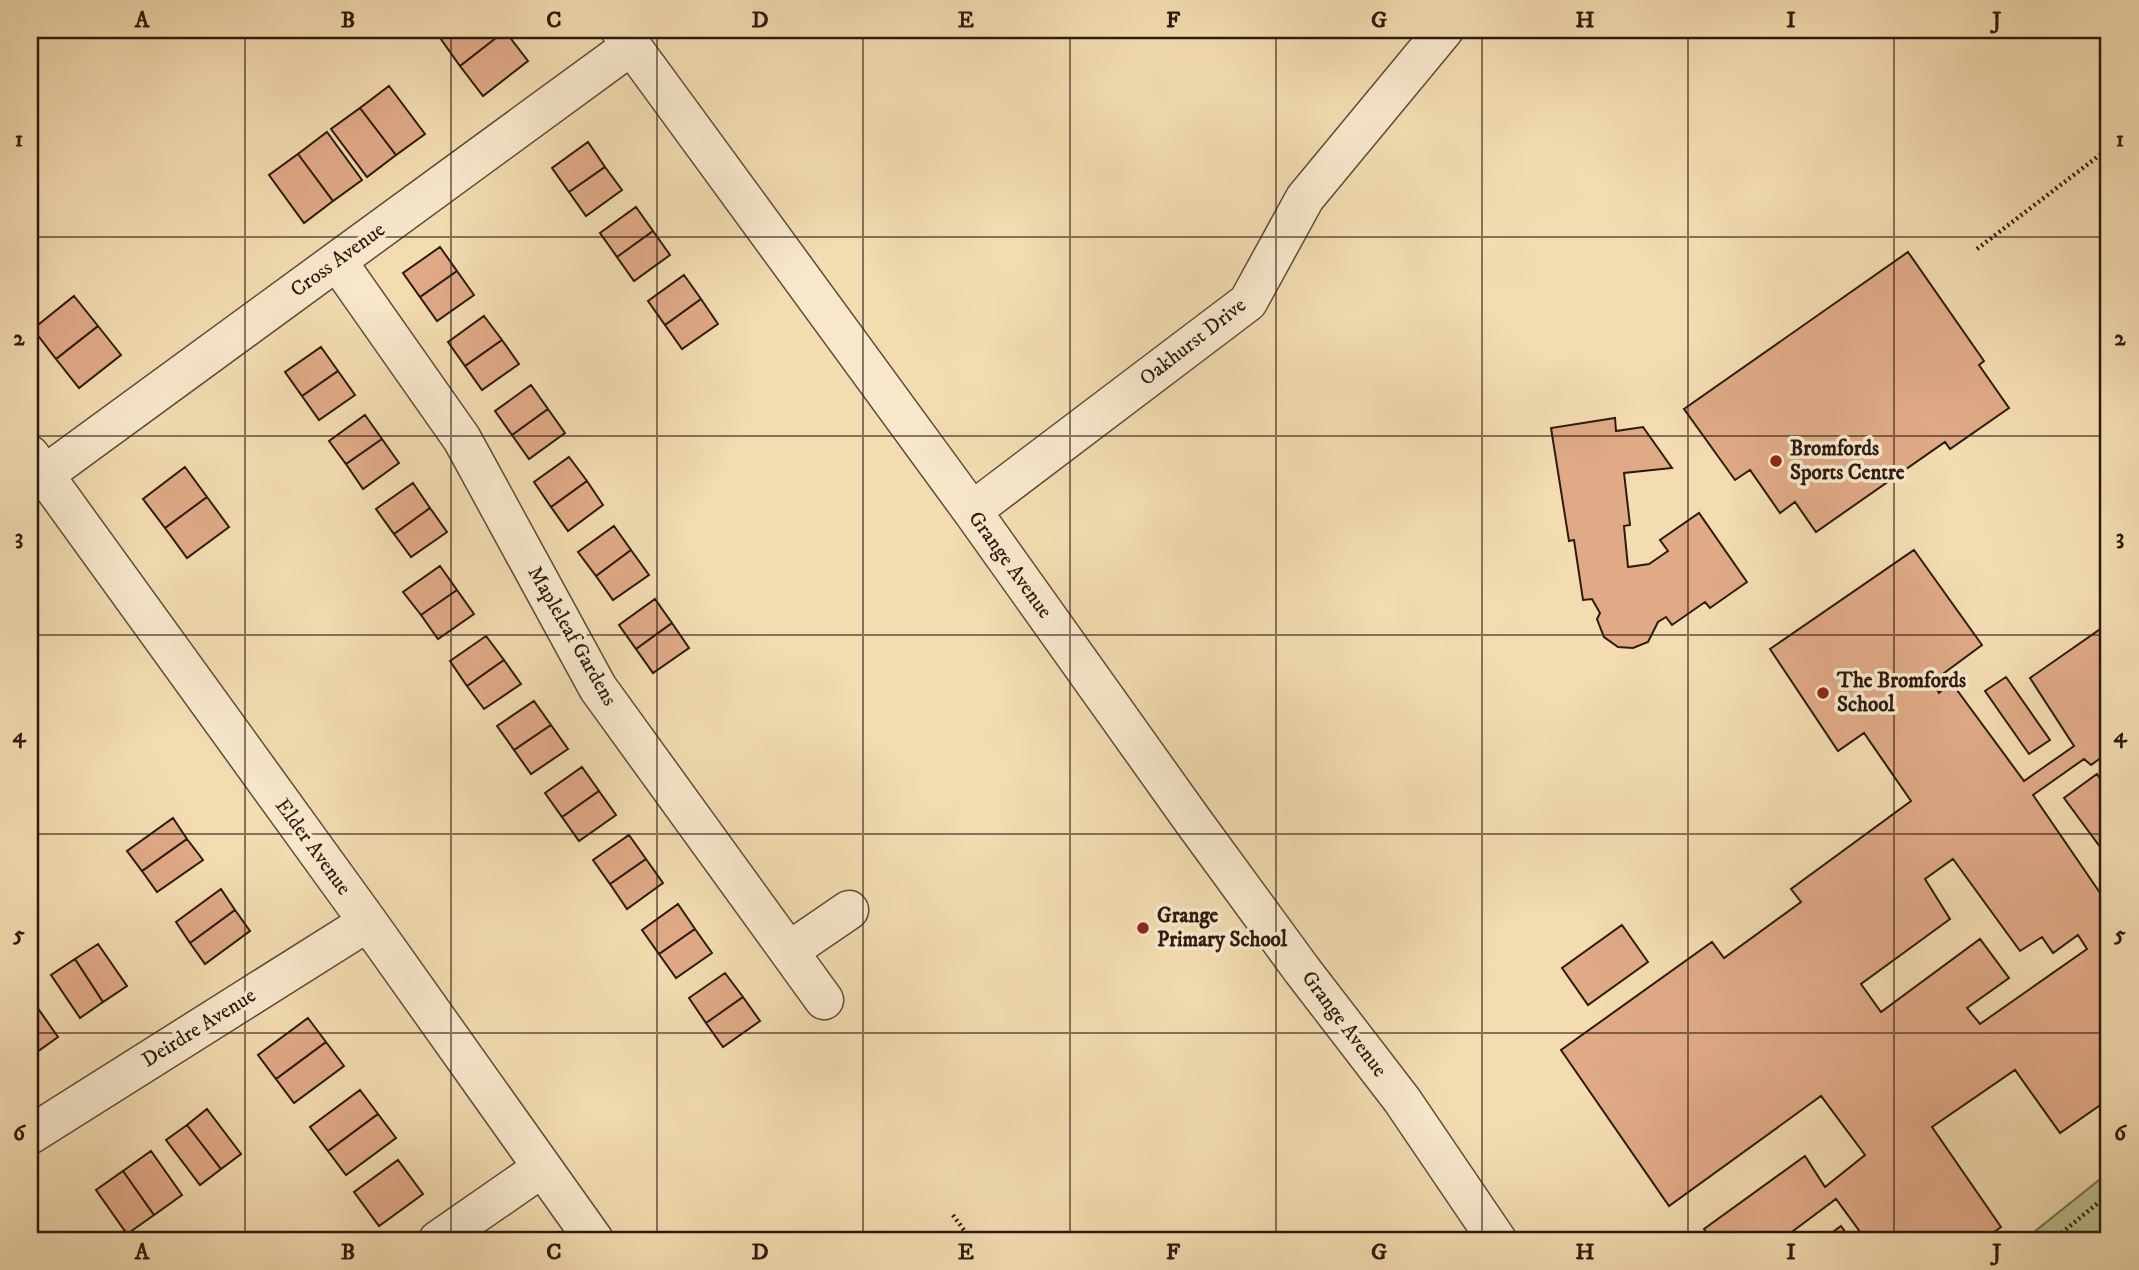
<svg xmlns="http://www.w3.org/2000/svg" width="2139" height="1270" font-family="'IM FELL DW Pica',serif">
<rect width="100%" height="100%" fill="#f2dcb0"/>
<filter id="stains"><feTurbulence type="fractalNoise" baseFrequency=".00286" numOctaves="4"/><feColorMatrix values="0 0 0 0 .2 0 0 0 0 .09 0 0 0 0 .02 0 0 0 .5 -.17"/></filter>
<radialGradient id="worn" r=".72"><stop offset=".6" stop-color="#630" stop-opacity="0"/><stop offset="1" stop-color="#630" stop-opacity=".3"/></radialGradient>
<path fill="#bac08b" stroke="#746d4e" stroke-width="2" d="M 2109,1172 L 2109,1240 L 2024,1240 Z"/>
<path fill="#e0aa87" stroke="#2d1a11" stroke-width="2" fill-rule="evenodd" d="M 445,30 L 504,30 L 505,31 L 460,66 L 438,35 Z
M 505,31 L 528,61 L 483,96 L 460,66 Z
M 389,86 L 425,134 L 396,155 L 360,108 Z
M 360,108 L 396,155 L 367,177 L 331,129 Z
M 327,132 L 362,180 L 333,201 L 298,154 Z
M 588,142 L 605,167 L 569,192 L 552,168 Z
M 298,154 L 333,201 L 304,223 L 269,175 Z
M 605,167 L 622,190 L 586,216 L 569,192 Z
M 636,207 L 653,231 L 617,257 L 600,233 Z
M 653,231 L 670,255 L 634,281 L 617,257 Z
M 440,247 L 457,271 L 420,297 L 403,273 Z
M 1908,252 L 1984,361 L 1979,365 L 2009,408 L 1950,449 L 1945,442 L 1816,532 L 1795,502 L 1780,513 L 1750,470 L 1735,480 L 1684,409 Z
M 457,271 L 474,295 L 437,321 L 420,297 Z
M 684,275 L 701,299 L 665,325 L 648,301 Z
M 74,296 L 98,326 L 56,359 L 33,329 Z
M 701,299 L 718,324 L 682,349 L 665,325 Z
M 484,316 L 502,340 L 465,366 L 448,342 Z
M 98,326 L 121,355 L 79,388 L 56,359 Z
M 502,340 L 519,364 L 482,390 L 465,366 Z
M 321,347 L 338,371 L 302,396 L 285,372 Z
M 338,371 L 355,395 L 319,420 L 302,396 Z
M 531,385 L 548,409 L 512,435 L 495,411 Z
M 548,409 L 565,433 L 529,459 L 512,435 Z
M 365,415 L 382,439 L 346,464 L 329,441 Z
M 1615,418 L 1616,431 L 1643,427 L 1672,468 L 1624,473 L 1630,525 L 1624,526 L 1628,567 L 1649,564 L 1668,551 L 1660,540 L 1699,513 L 1747,582 L 1710,608 L 1705,602 L 1672,625 L 1666,617 L 1658,622 L 1648,642 L 1633,648 L 1618,647 L 1604,637 L 1597,619 L 1600,613 L 1592,599 L 1583,600 L 1574,540 L 1569,541 L 1551,428 Z
M 382,439 L 399,463 L 363,489 L 346,464 Z
M 569,457 L 587,481 L 551,507 L 534,482 Z
M 185,467 L 207,497 L 165,528 L 143,499 Z
M 587,481 L 603,505 L 568,531 L 551,507 Z
M 413,483 L 430,508 L 394,534 L 376,509 Z
M 207,497 L 229,527 L 187,558 L 165,528 Z
M 430,508 L 447,532 L 411,557 L 394,534 Z
M 614,526 L 631,550 L 596,576 L 578,552 Z
M 631,550 L 649,575 L 613,600 L 596,576 Z
M 1914,550 L 1982,645 L 1932,682 L 1939,693 L 1951,682 L 2024,781 L 2074,746 L 2030,678 L 2109,623 L 2109,752 L 2091,765 L 2084,759 L 2033,795 L 2109,906 L 2109,1099 L 2060,1133 L 2015,1070 L 1932,1127 L 2001,1227 L 1983,1240 L 1866,1240 L 1836,1199 L 1781,1240 L 1712,1240 L 1704,1229 L 1805,1156 L 1825,1187 L 1865,1155 L 1821,1096 L 1669,1206 L 1561,1050 L 1712,942 L 1724,958 L 1801,902 L 1791,889 L 1911,801 L 1864,733 L 1838,751 L 1770,649 ZM 1953,859 L 2020,951 L 2042,937 L 2053,953 L 2078,935 L 2087,949 L 1980,1024 L 1967,1008 L 2009,978 L 1980,939 L 1881,1012 L 1861,984 L 1950,919 L 1925,879 Z
M 440,566 L 457,590 L 421,615 L 403,592 Z
M 457,590 L 474,614 L 438,639 L 421,615 Z
M 655,599 L 672,623 L 636,649 L 619,625 Z
M 672,623 L 689,648 L 653,673 L 636,649 Z
M 486,636 L 504,660 L 467,686 L 450,661 Z
M 504,660 L 521,684 L 484,709 L 467,686 Z
M 2006,677 L 2050,740 L 2029,754 L 1985,691 Z
M 534,701 L 551,725 L 514,750 L 497,726 Z
M 551,725 L 568,749 L 531,774 L 514,750 Z
M 582,767 L 599,791 L 562,817 L 545,793 Z
M 2097,774 L 2109,792 L 2109,859 L 2064,798 Z
M 599,791 L 616,815 L 579,841 L 562,817 Z
M 173,818 L 187,839 L 142,871 L 127,851 Z
M 629,835 L 646,859 L 610,884 L 593,860 Z
M 187,839 L 203,860 L 157,892 L 142,871 Z
M 646,859 L 663,883 L 627,909 L 610,884 Z
M 221,889 L 235,910 L 190,943 L 176,922 Z
M 678,904 L 695,929 L 659,954 L 642,930 Z
M 235,910 L 250,931 L 205,964 L 190,943 Z
M 1622,925 L 1648,962 L 1588,1005 L 1562,968 Z
M 695,929 L 712,953 L 676,978 L 659,954 Z
M 98,944 L 127,986 L 103,1002 L 75,959 Z
M 75,959 L 103,1002 L 80,1018 L 51,975 Z
M 725,973 L 743,997 L 706,1023 L 689,998 Z
M 30,997 L 58,1037 L 30,1057 Z
M 743,997 L 760,1021 L 723,1047 L 706,1023 Z
M 308,1018 L 326,1042 L 276,1079 L 258,1055 Z
M 326,1042 L 344,1066 L 294,1103 L 276,1079 Z
M 360,1090 L 378,1114 L 328,1151 L 310,1127 Z
M 207,1109 L 241,1154 L 221,1169 L 187,1125 Z
M 378,1114 L 396,1138 L 346,1175 L 328,1151 Z
M 187,1125 L 221,1169 L 200,1185 L 166,1140 Z
M 151,1151 L 182,1195 L 154,1215 L 123,1171 Z
M 398,1160 L 423,1194 L 379,1226 L 354,1192 Z
M 123,1171 L 154,1215 L 127,1234 L 96,1190 Z
M 1841,1226 L 1851,1240 L 1822,1240 Z"/>
<g fill="none" stroke-linecap="round" stroke-linejoin="round">
<g stroke="#5e4a39" stroke-width="41">
<path id="minor" d="M 620,30 L 972,511 L 1193,821 L 1302,970 L 1402,1100 L 1497,1240
M 337,261 L 462,439 L 598,688 L 824,1000
M 30,455 L 368,922 L 594,1240
M 44,475 L 631,46
M 972,511 L 1248,302 L 1305,198 L 1444,30
M 789,951 L 849,910
M 30,1135 L 368,922
M 438,1240 L 542,1168"/>
</g>
<path stroke="#2d1a11" stroke-width="4.5" stroke-dasharray="2 3.5" stroke-linecap="butt" d="M 1977,249 L 2109,148
M 953,1215 L 971,1240
M 2053,1240 L 2109,1194"/>
<use href="#minor" stroke="#f7e8cc" stroke-width="38"/>
</g>
<path fill="none" stroke="#2d1a11" stroke-width="2" stroke-opacity="0.55" d="M 245,30 L 245,1240M 451,30 L 451,1240M 657,30 L 657,1240M 863,30 L 863,1240M 1070,30 L 1070,1240M 1276,30 L 1276,1240M 1482,30 L 1482,1240M 1688,30 L 1688,1240M 1894,30 L 1894,1240M 30,237 L 2109,237M 30,436 L 2109,436M 30,635 L 2109,635M 30,834 L 2109,834M 30,1033 L 2109,1033"/>
<g fill="#8f2418" stroke="#f7e8cc" stroke-width="2.5">
<circle cx="1776" cy="461" r="7"/>
<circle cx="1823" cy="693" r="7"/>
<circle cx="1143" cy="928" r="7"/>
</g>
<g text-anchor="middle" dominant-baseline="central" stroke-width="7" stroke-linejoin="round" paint-order="stroke">
<g font-size="21" fill="#2d1a11" stroke="#f7e8cc">
<text transform="translate(338 260) rotate(-36)">Cross Avenue</text>
<text transform="translate(1193 342) rotate(-38)">Oakhurst Drive</text>
<text transform="translate(1010 565) rotate(54)">Grange Avenue</text>
<text transform="translate(572 636) rotate(60)">Mapleleaf Gardens</text>
<text transform="translate(313 847) rotate(54)">Elder Avenue</text>
<text transform="translate(1344 1024) rotate(53)">Grange Avenue</text>
<text transform="translate(199 1028) rotate(-32)">Deirdre Avenue</text>
</g>
<g font-size="21" font-weight="bold" fill="#2d1a11" stroke="#f7e8cc" text-anchor="start">
<text x="1790" y="449">Bromfords<tspan x="1790" dy="24">Sports Centre</tspan></text>
<text x="1837" y="681">The Bromfords<tspan x="1837" dy="24">School</tspan></text>
<text x="1157" y="916">Grange<tspan x="1157" dy="24">Primary School</tspan></text>
</g>
</g>
<rect width="2139" height="1270" fill="none" stroke="#f2dcb0" stroke-width="77"/>
<rect x="38" y="38" width="2062" height="1194" fill="none" stroke="#2d1a11" stroke-width="2.5"/>
<g font-size="23" text-anchor="middle" font-weight="bold" fill="#2d1a11">
<text x="142" y="27">A</text>
<text x="348" y="27">B</text>
<text x="554" y="27">C</text>
<text x="760" y="27">D</text>
<text x="966" y="27">E</text>
<text x="1173" y="27">F</text>
<text x="1379" y="27">G</text>
<text x="1585" y="27">H</text>
<text x="1791" y="27">I</text>
<text x="1997" y="27">J</text>
<text x="19" y="146">1</text>
<text x="2120" y="146">1</text>
<text x="19" y="345">2</text>
<text x="2120" y="345">2</text>
<text x="19" y="544">3</text>
<text x="2120" y="544">3</text>
<text x="19" y="742">4</text>
<text x="2120" y="742">4</text>
<text x="19" y="941">5</text>
<text x="2120" y="941">5</text>
<text x="19" y="1140">6</text>
<text x="2120" y="1140">6</text>
<text x="142" y="1259">A</text>
<text x="348" y="1259">B</text>
<text x="554" y="1259">C</text>
<text x="760" y="1259">D</text>
<text x="966" y="1259">E</text>
<text x="1173" y="1259">F</text>
<text x="1379" y="1259">G</text>
<text x="1585" y="1259">H</text>
<text x="1791" y="1259">I</text>
<text x="1997" y="1259">J</text>
</g>
<rect width="100%" height="100%" filter="url(#stains)"/>
<rect width="100%" height="100%" fill="url(#worn)"/>
</svg>
